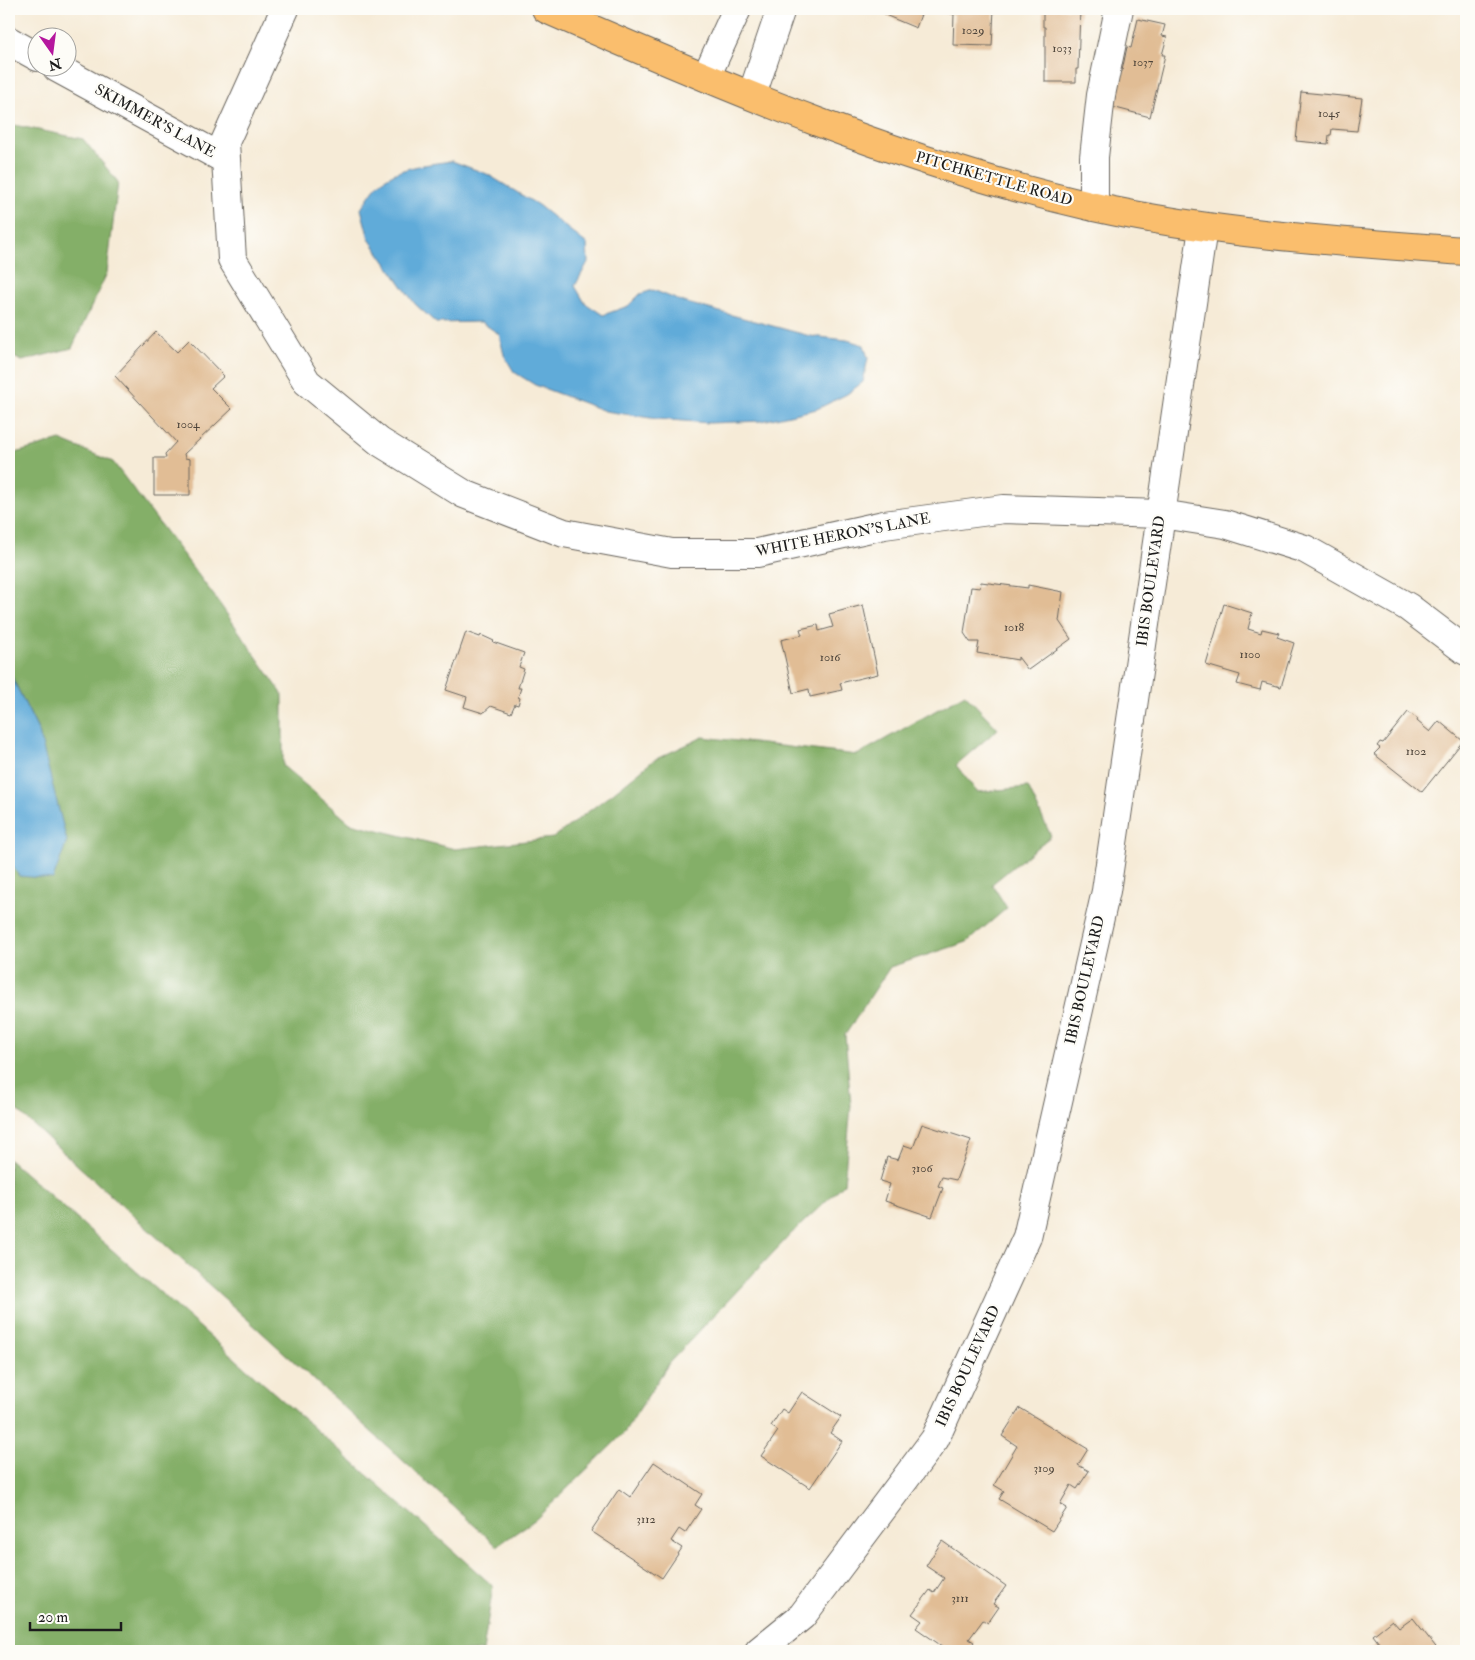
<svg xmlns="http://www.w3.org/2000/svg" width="1475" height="1660" font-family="'IM FELL Double Pica',serif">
<rect width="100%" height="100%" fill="#fdfcf7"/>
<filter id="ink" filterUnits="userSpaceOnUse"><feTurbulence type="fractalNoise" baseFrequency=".02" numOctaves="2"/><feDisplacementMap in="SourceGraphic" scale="10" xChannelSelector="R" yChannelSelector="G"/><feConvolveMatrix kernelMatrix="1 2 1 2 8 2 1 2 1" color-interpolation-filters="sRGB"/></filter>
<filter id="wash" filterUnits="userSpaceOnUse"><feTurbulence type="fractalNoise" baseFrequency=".0096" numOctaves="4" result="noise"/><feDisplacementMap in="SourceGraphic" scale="20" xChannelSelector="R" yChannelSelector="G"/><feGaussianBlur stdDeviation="1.12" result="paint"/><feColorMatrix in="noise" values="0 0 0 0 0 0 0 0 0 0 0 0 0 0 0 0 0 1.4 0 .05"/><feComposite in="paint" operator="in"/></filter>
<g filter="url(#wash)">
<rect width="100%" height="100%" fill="#f6ebd7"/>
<path fill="#84af67" stroke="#506642" d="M 9,124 L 83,139 L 118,182 L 107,273 L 72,348 L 22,361 L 9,355 Z
M 60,440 L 113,462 L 215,597 L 283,695 L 283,766 L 350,823 L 455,849 L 553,838 L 613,793 L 654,760 L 703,737 L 857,755 L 965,694 L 998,729 L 956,765 L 977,792 L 1028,787 L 1051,836 L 992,884 L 1007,908 L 967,942 L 890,967 L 845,1035 L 851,1105 L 844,1184 L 790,1235 L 669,1363 L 624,1433 L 536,1519 L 497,1546 L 9,1103 L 9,860 L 19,876 L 39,732 L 9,671 L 9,455 Z
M 9,1159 L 493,1586 L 483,1651 L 9,1651 Z"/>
<path fill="#61abd9" stroke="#3e647a" d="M 452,161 L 487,174 L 538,205 L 587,244 L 588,262 L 575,286 L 585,303 L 603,315 L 628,306 L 640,294 L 653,290 L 683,302 L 810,336 L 847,340 L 864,345 L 868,358 L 863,382 L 847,394 L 817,409 L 762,421 L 709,423 L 657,419 L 605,411 L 535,385 L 514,372 L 504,355 L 499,334 L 481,322 L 436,323 L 415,304 L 369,239 L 361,209 C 368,198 375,185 386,178 C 405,166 430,164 452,161 Z
M 9,671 L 39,732 L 67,841 L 53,879 L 19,876 L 9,860 Z"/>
<g id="blocks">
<path fill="#e1bd95" d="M 887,9 L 923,9 L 916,28 L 885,15 Z
M 943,9 L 994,9 L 992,46 L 953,45 L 954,14 L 943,13 Z
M 1047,9 L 1080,9 L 1078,69 L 1076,69 L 1076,82 L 1045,82 L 1045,27 L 1043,27 L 1043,11 L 1047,11 Z
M 1138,19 L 1165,25 L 1162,36 L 1167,37 L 1162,55 L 1165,55 L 1150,117 L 1112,107 L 1115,69 L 1122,71 L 1127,47 L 1131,48 Z
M 1301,92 L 1362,98 L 1357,131 L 1332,129 L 1331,135 L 1329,135 L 1328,144 L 1296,141 Z
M 156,332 L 177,352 L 189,340 L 224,376 L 211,388 L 232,409 L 184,454 L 185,458 L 190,459 L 190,495 L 154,495 L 154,458 L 166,458 L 165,454 L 176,442 L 115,376 Z
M 981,582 L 1028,588 L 1028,585 L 1063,592 L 1059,621 L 1071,639 L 1028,670 L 1018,657 L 1018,660 L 977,653 L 979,642 L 970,642 L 964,633 L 971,587 L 980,588 Z
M 1224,604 L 1252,613 L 1248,629 L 1261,633 L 1262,629 L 1279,633 L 1277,637 L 1294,643 L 1281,687 L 1262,682 L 1260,690 L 1237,684 L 1240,675 L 1206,665 Z
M 863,605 L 878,674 L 840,683 L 842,690 L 810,697 L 809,689 L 793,693 L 781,640 L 802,635 L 800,629 L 818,625 L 819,631 L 833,627 L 829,614 Z
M 466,632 L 480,637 L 481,635 L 494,641 L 493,642 L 524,653 L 519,667 L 524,669 L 518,688 L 521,688 L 518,697 L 520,698 L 518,705 L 515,704 L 511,713 L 491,706 L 483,713 L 464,707 L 467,697 L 446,690 Z
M 1408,712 L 1418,719 L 1417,721 L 1430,732 L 1439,721 L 1463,741 L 1422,792 L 1374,754 L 1380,748 L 1377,746 L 1380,742 L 1383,743 Z
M 922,1124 L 971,1140 L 956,1180 L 942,1177 L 938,1186 L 943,1188 L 932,1217 L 885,1201 L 890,1184 L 880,1181 L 887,1157 L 898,1160 L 904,1145 L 913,1148 Z
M 802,1392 L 841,1417 L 830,1433 L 842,1441 L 810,1488 L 761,1456 L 778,1431 L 771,1426 L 782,1409 L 788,1413 Z
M 1020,1408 L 1088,1449 L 1078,1465 L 1089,1471 L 1077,1489 L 1071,1485 L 1060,1504 L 1067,1508 L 1052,1531 L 999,1499 L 1004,1491 L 994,1485 L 1017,1446 L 1002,1436 Z
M 654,1462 L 702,1494 L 695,1505 L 701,1509 L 685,1533 L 679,1529 L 671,1541 L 682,1548 L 662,1578 L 591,1531 L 619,1489 L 630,1497 Z
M 942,1541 L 1006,1586 L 993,1604 L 999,1607 L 988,1623 L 983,1620 L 969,1639 L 974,1642 L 968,1651 L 949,1651 L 916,1628 L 922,1621 L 912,1614 L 930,1590 L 934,1593 L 944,1578 L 926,1566 Z
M 1413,1618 L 1439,1651 L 1369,1651 L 1379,1643 L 1373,1635 L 1392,1620 L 1399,1628 Z"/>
</g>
</g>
<g filter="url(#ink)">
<use href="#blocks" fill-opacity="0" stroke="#68645d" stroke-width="1"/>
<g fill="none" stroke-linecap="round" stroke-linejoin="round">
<g stroke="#68645d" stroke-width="30">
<path id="minor" d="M 285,9 L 225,142 L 232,259 L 307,382 L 380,442 L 464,494 L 564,533 L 672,553 L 757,553 L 884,525 L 1004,509 L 1161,514 L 1225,524 L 1305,549 L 1408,607 L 1466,651
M 9,41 L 38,57
M 57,68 L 226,160
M 706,77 L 737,9
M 752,95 L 781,9
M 1094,207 L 1094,157 L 1101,95 L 1119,9
M 759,1651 L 802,1616 L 935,1439 L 1027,1237 L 1106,891 L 1203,228"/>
</g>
<g stroke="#68645d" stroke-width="30">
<path id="major" d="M 546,9 C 724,87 904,164 1094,207 C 1216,234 1341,242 1466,251"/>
</g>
<use href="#minor" stroke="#fff" stroke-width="28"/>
<use href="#major" stroke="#fabe6d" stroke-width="28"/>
</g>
</g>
<g text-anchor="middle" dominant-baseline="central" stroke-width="4.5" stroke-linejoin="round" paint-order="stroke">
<g font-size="12" fill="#4d443a">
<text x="973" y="30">1029</text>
<text x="1062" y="48">1033</text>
<text x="1143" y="62">1037</text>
<text x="1329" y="113">1045</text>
<text x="188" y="424">1004</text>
<text x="1014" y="627">1018</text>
<text x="1250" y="654">1100</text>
<text x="830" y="657">1016</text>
<text x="1416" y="751">1102</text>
<text x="922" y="1168">3106</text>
<text x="1044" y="1468">3109</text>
<text x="646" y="1519">3112</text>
<text x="960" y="1598">3111</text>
</g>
<g font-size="15" fill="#1c1c1c" stroke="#fdfcf7">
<text transform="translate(155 121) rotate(29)">SKIMMER'S LANE</text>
<text transform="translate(994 179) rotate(16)">PITCHKETTLE ROAD</text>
<text transform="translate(843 535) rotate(-11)">WHITE HERON'S LANE</text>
<text transform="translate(1151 581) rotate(-82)">IBIS BOULEVARD</text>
<text transform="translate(1085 980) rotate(-77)">IBIS BOULEVARD</text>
<text transform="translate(968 1366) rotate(-65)">IBIS BOULEVARD</text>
</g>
</g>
<rect width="1475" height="1660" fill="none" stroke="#fdfcf7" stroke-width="30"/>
<g transform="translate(52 52) rotate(166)"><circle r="24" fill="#fdfcf7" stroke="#a3a29f"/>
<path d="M0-4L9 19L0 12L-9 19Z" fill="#b5179e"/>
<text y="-8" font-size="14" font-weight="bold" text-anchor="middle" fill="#1c1c1c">N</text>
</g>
<path d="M30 1622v8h91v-8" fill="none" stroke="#1c1c1c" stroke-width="2.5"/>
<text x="38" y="1622" font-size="15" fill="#1c1c1c" stroke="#fdfcf7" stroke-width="4" paint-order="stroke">20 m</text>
</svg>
